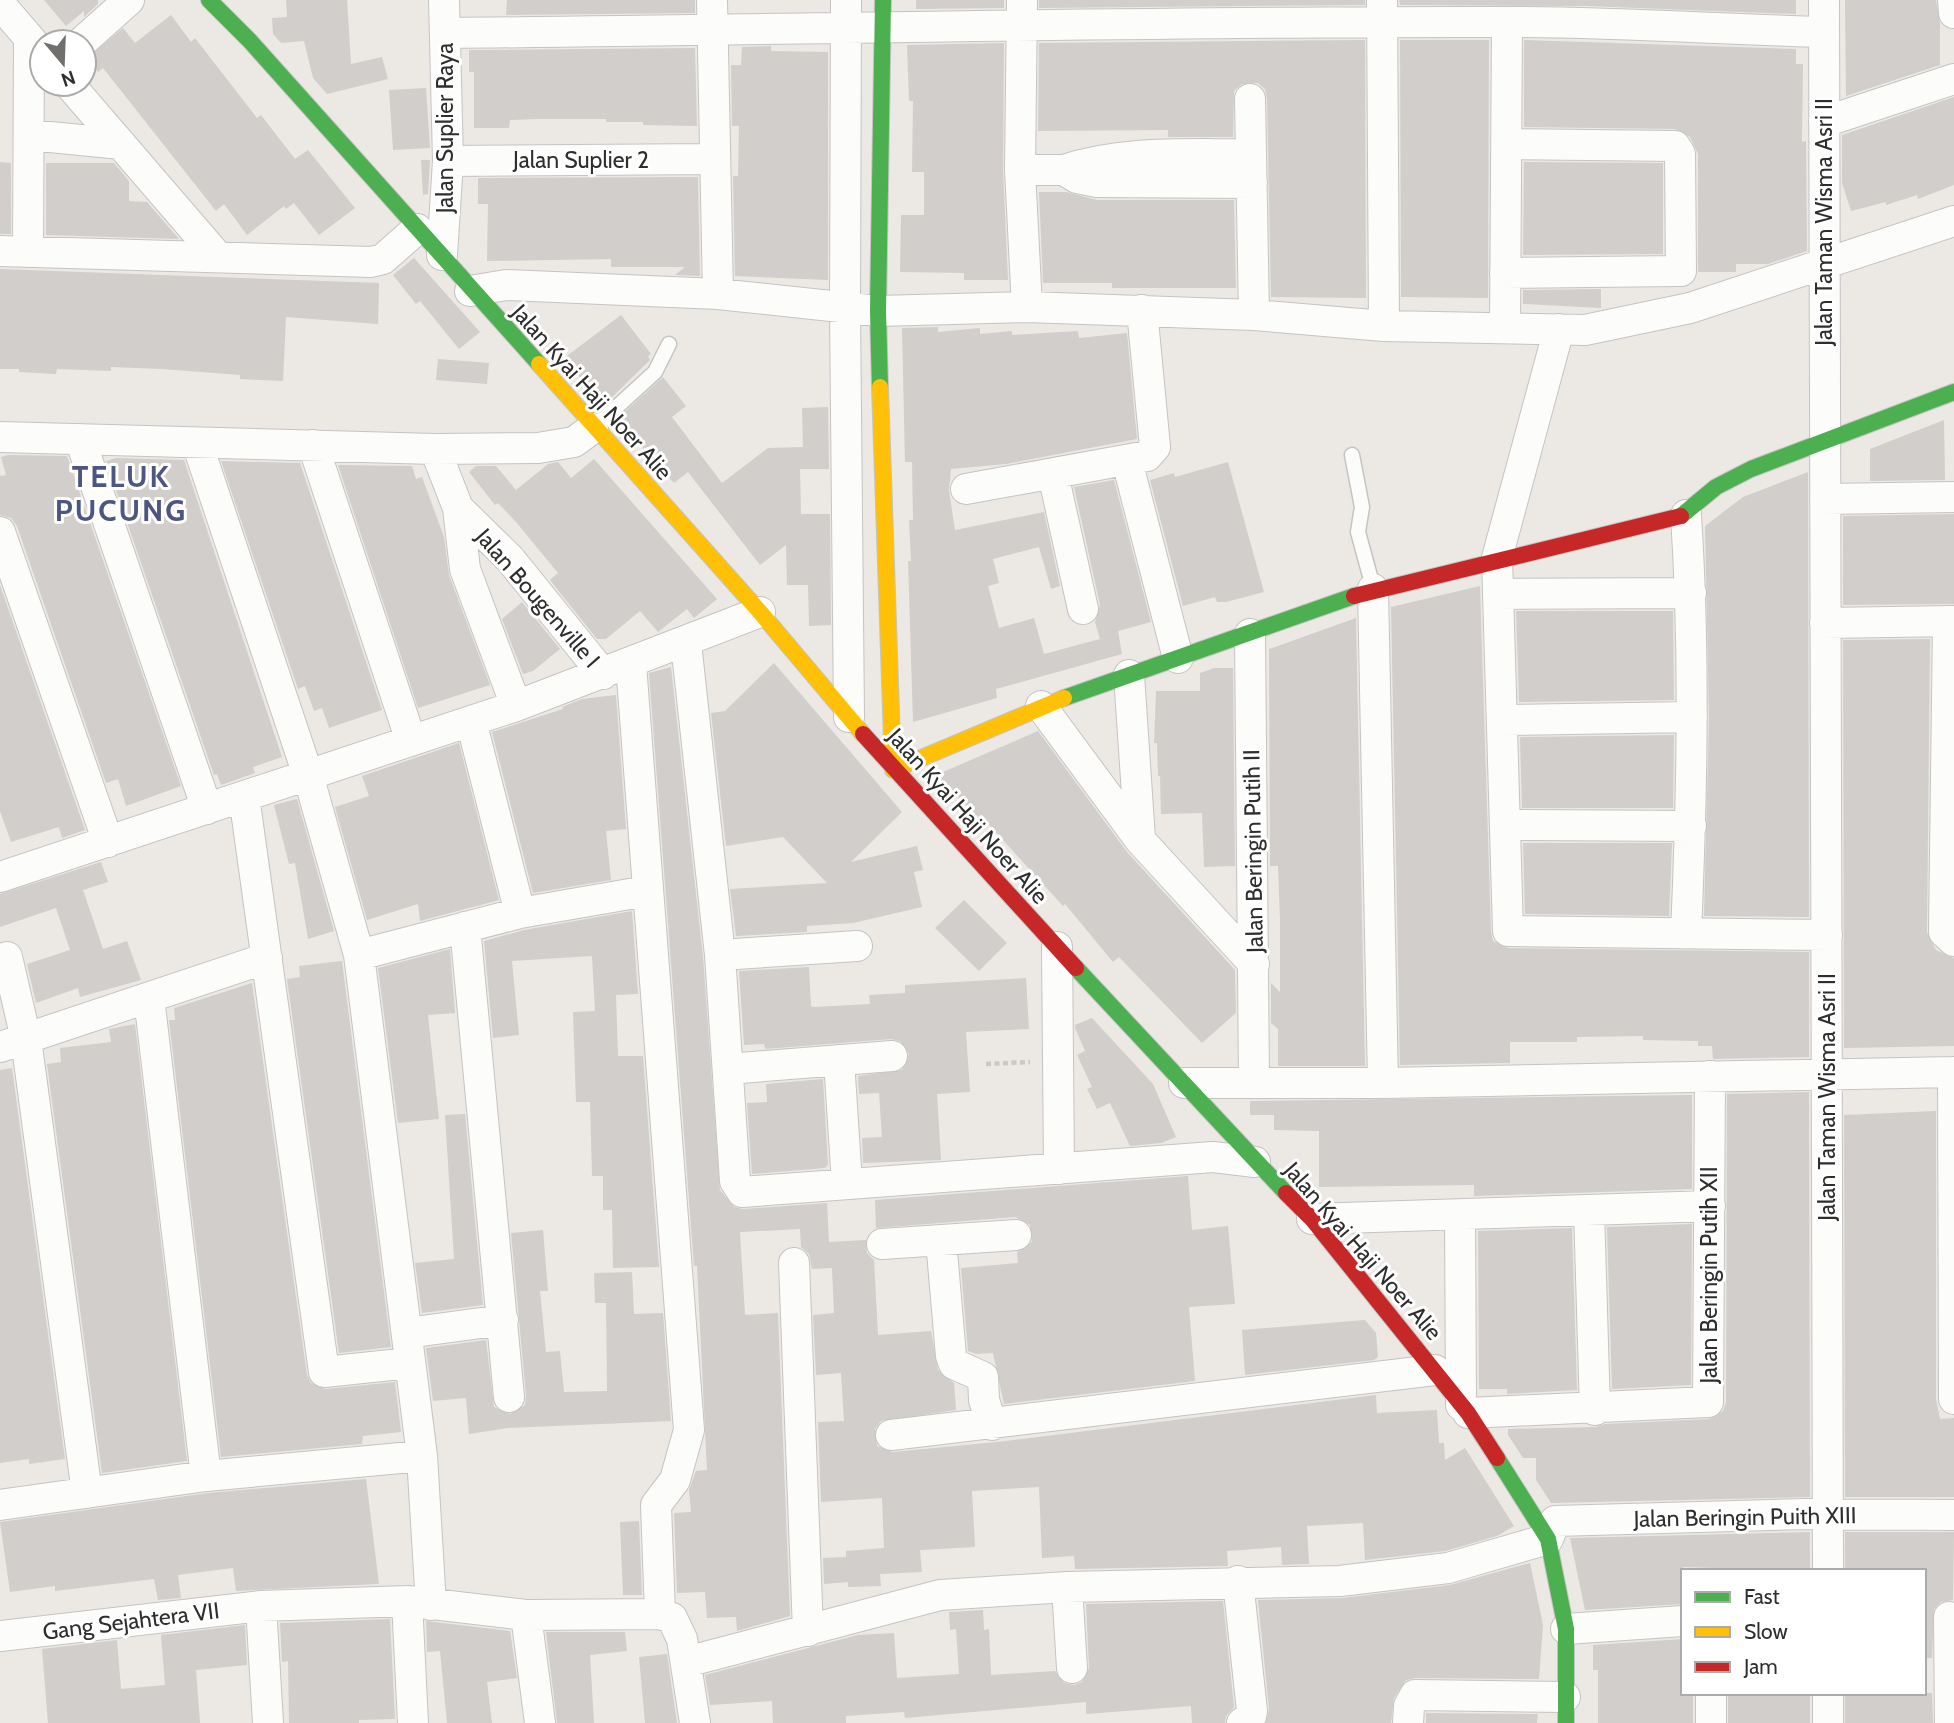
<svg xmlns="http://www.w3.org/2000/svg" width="1954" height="1723" font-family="Cabin,sans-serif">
<rect width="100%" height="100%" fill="#ece8e4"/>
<path fill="#d1cecb" d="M 44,0 L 98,0 L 98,4 L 84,17 L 84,11 L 66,26 Z
M 286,0 L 347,0 L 351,64 L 382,57 L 388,79 L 327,94 L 313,78 L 304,41 L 281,43 L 273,34 L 272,18 L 287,17 Z
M 507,0 L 695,0 L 695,13 L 506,15 Z
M 916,0 L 1004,0 L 1004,8 L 916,9 Z
M 1039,0 L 1365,0 L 1365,5 L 1039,8 Z
M 1399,0 L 1796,0 L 1796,14 L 1586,6 L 1400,5 Z
M 1845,0 L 1936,0 L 1940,23 L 1940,65 L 1846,96 Z
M 171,15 L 191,42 L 195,38 L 257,118 L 261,115 L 295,159 L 308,150 L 355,208 L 319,235 L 294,203 L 286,209 L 284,206 L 247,235 L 224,204 L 216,211 L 103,68 L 98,72 L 87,58 L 123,28 L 135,43 Z
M 1365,40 L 1366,298 L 1271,297 L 1267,99 L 1265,89 L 1258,83 L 1242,84 L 1234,91 L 1233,137 L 1168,137 L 1168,130 L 1038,131 L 1039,43 Z
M 1400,40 L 1489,40 L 1488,298 L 1401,297 Z
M 1524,40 L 1796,49 L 1796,64 L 1803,64 L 1802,142 L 1806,141 L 1807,251 L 1768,264 L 1736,264 L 1736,272 L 1698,272 L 1698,154 L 1690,137 L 1675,129 L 1524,127 Z
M 1004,43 L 1003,170 L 1008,280 L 964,280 L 964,273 L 900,272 L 901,215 L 924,215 L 924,172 L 912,172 L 913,101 L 909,101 L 907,45 Z
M 771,46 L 771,51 L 828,52 L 828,280 L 735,276 L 733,176 L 738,176 L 739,126 L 732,126 L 731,65 L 741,65 L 742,47 Z
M 695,48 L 697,126 L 643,125 L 643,122 L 606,122 L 606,119 L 538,119 L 510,120 L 509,128 L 474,128 L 474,72 L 469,72 L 469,50 Z
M 426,88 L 430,148 L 393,150 L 389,90 Z
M 1954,97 L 1954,185 L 1918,199 L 1917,195 L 1886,205 L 1886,202 L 1851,211 L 1842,183 L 1842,135 Z
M 421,160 L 430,160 L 428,194 L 423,195 Z
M 0,162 L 11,163 L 11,234 L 0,234 Z
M 1524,162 L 1663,163 L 1663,254 L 1523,255 Z
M 46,163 L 114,163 L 129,181 L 129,201 L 147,202 L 179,239 L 46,235 Z
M 698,177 L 700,276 L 675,275 L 685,267 L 611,267 L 611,259 L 487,261 L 488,204 L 478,204 L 478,178 Z
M 1039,192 L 1066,192 L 1097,200 L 1234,200 L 1236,288 L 1112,288 L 1112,283 L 1043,283 Z
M 414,258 L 480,332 L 459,349 L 420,301 L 416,304 L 393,275 Z
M 0,269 L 379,283 L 378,324 L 286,317 L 283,381 L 240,379 L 240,375 L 162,369 L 111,367 L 111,371 L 57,369 L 56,374 L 19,372 L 19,369 L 0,369 Z
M 1601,289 L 1601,308 L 1523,304 L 1523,290 Z
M 621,315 L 651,354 L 648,356 L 650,360 L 605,404 L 563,359 Z
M 938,327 L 938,332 L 980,328 L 980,334 L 1012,331 L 1012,335 L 1078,331 L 1079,338 L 1127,333 L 1137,439 L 1006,464 L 951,469 L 949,491 L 955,530 L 1044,512 L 1060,586 L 1051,589 L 1039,547 L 993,559 L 999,583 L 988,586 L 999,628 L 1034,618 L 1044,654 L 1100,639 L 1095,622 L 1100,605 L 1074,487 L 1114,480 L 1151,622 L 1118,631 L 1122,654 L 996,689 L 997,698 L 913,722 L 908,561 L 911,561 L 909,520 L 913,520 L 912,462 L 905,462 L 902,328 Z
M 438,359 L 489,363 L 487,384 L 436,380 Z
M 663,377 L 686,406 L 672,417 L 722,483 L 768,448 L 803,447 L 802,408 L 828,407 L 829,469 L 800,469 L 801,514 L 830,514 L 831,625 L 809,626 L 808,585 L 787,585 L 786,545 L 760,565 L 688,472 L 674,483 L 617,419 Z
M 1944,420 L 1945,480 L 1870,481 L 1870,449 Z
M 9,455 L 67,456 L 181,786 L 126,806 L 118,779 L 106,783 L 17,526 L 11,518 L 0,515 L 0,476 L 6,475 L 1,457 Z
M 116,458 L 184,460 L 282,757 L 253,767 L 255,773 L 221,785 L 217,774 L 214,775 L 106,461 Z
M 594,459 L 717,599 L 694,618 L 687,609 L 658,632 L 640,611 L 606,639 L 597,639 L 550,580 L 558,573 L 516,522 L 498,503 L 495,505 L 469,472 L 476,466 L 496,466 L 516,490 L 548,464 L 558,462 L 571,478 Z
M 221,461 L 300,463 L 382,710 L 329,728 L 322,708 L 314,711 L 305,686 L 298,689 Z
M 1228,462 L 1264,592 L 1226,602 L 1217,602 L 1215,597 L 1183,606 L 1150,480 L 1174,473 L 1175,477 Z
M 338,465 L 412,466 L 416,479 L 422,477 L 444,537 L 449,575 L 490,685 L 418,708 Z
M 1808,472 L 1809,917 L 1704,916 L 1709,717 L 1705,526 L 1743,497 Z
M 1954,514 L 1954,604 L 1843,605 L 1843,516 Z
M 0,585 L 85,830 L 62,838 L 59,827 L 11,842 L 0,811 Z
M 1480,586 L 1491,932 L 1493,941 L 1508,948 L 1809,952 L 1809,1057 L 1713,1059 L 1712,1046 L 1698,1046 L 1698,1041 L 1643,1040 L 1643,1036 L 1577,1037 L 1577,1042 L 1510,1042 L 1510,1063 L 1400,1065 L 1391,607 Z
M 522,602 L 560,649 L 533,671 L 523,674 L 502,619 Z
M 1516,611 L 1673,611 L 1674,700 L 1519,702 Z
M 1356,618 L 1365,1066 L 1278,1066 L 1278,1029 L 1271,1023 L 1271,983 L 1280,992 L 1280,920 L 1278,866 L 1270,866 L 1269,649 Z
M 1930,639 L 1927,932 L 1936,950 L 1954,958 L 1954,1046 L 1844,1048 L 1843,640 Z
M 774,663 L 902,812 L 851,862 L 917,846 L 923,870 L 914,872 L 922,907 L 853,923 L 807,926 L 807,932 L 736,936 L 730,889 L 827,883 L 783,837 L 726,846 L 711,713 L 725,711 Z
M 671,667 L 703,957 L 720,1190 L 734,1207 L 743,1209 L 827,1203 L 829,1242 L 866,1240 L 867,1253 L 874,1260 L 878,1335 L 931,1331 L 938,1370 L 954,1383 L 956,1410 L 881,1421 L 875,1429 L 877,1446 L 893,1452 L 997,1442 L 1376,1395 L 1377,1413 L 1437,1410 L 1439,1443 L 1444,1443 L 1445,1460 L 1465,1448 L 1514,1526 L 1497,1536 L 1445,1551 L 1365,1560 L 1363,1523 L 1307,1526 L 1309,1564 L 1282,1565 L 1281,1547 L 1227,1551 L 1228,1566 L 1075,1569 L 1074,1556 L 1042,1558 L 1039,1487 L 972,1491 L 975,1547 L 920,1550 L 922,1572 L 880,1574 L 881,1586 L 848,1587 L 848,1582 L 824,1584 L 823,1558 L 846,1557 L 846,1551 L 884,1548 L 882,1498 L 821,1502 L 818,1422 L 844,1421 L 841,1373 L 816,1375 L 813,1315 L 834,1313 L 832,1268 L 812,1269 L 809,1254 L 801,1247 L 800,1229 L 740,1232 L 745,1315 L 778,1313 L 790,1616 L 737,1631 L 736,1617 L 707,1618 L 705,1592 L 677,1593 L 674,1513 L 691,1512 L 689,1490 L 696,1471 L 707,1470 L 697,1266 L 694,1266 L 649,673 Z
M 1214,668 L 1233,668 L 1235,866 L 1204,867 L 1202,813 L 1161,814 L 1160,776 L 1158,776 L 1157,743 L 1154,743 L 1156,691 L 1200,691 L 1200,673 Z
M 616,695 L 626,829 L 606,831 L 611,880 L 533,893 L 492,732 L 563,709 L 562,707 L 582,699 Z
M 1038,731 L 1127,852 L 1235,970 L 1236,1013 L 1202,1043 L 1119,957 L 1113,962 L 1065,904 L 1063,906 L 981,816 L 979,818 L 936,775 Z
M 1674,735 L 1673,808 L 1522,808 L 1520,737 Z
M 459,743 L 499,900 L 420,921 L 418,904 L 367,920 L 335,807 L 369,796 L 362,776 Z
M 297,799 L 334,931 L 308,939 L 295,863 L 289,864 L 274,805 Z
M 1523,843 L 1672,843 L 1669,916 L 1525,914 Z
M 101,862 L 108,882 L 83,890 L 103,949 L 127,941 L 141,980 L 80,997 L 78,988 L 36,1003 L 27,964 L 70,950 L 56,908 L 0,927 L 0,894 Z
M 964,900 L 1007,943 L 979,971 L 935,928 Z
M 632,911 L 638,994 L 616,995 L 618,1056 L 643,1056 L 659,1267 L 613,1268 L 612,1210 L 603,1210 L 603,1176 L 592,1176 L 590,1102 L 576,1102 L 573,1012 L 595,1011 L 592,956 L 512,961 L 519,1035 L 493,1038 L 484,941 L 524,930 Z
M 450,949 L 455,1013 L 428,1015 L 439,1119 L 398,1123 L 378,968 Z
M 342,961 L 391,1347 L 339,1353 L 287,979 L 300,977 L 299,966 Z
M 809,967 L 811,1006 L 814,1007 L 870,1004 L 869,995 L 905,993 L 905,985 L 1026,978 L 1029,1029 L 966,1032 L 970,1092 L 937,1094 L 941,1160 L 863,1163 L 862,1138 L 882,1137 L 879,1093 L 859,1094 L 858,1076 L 902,1070 L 909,1054 L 900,1041 L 891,1039 L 765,1049 L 764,1044 L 744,1045 L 739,971 Z
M 252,983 L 307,1375 L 311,1383 L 325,1389 L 395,1382 L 401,1432 L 363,1436 L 362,1444 L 221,1457 L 169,1020 L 175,1020 L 174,1008 Z
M 1092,1018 L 1153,1084 L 1176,1137 L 1161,1143 L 1130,1146 L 1110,1103 L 1097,1109 L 1087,1089 L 1092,1087 L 1077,1055 L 1085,1051 L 1075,1028 L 1075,1025 Z
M 135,1024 L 187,1461 L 102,1473 L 47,1064 L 61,1062 L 60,1048 L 111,1042 L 109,1029 Z
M 12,1068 L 65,1459 L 29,1464 L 29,1459 L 0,1463 L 0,1070 Z
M 823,1079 L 828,1165 L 825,1168 L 752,1174 L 747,1103 L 767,1102 L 766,1084 Z
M 1809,1092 L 1810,1497 L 1551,1503 L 1536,1480 L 1536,1458 L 1523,1458 L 1508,1435 L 1508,1429 L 1596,1427 L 1605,1424 L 1709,1419 L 1723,1411 L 1726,1402 L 1727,1094 Z
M 1692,1095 L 1692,1189 L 1474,1196 L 1474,1185 L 1319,1187 L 1319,1131 L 1274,1130 L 1274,1115 L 1250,1115 L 1250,1101 Z
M 1936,1111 L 1936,1399 L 1940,1419 L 1954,1418 L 1954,1497 L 1845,1497 L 1844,1115 Z
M 465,1114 L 483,1305 L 422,1313 L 415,1263 L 454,1259 L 445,1115 Z
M 1188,1176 L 1192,1230 L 1228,1226 L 1235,1304 L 1189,1307 L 1195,1381 L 1004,1404 L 993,1353 L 976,1354 L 968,1351 L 961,1268 L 1018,1263 L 1017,1252 L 1032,1242 L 1030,1225 L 1015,1217 L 876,1228 L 875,1200 Z
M 1692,1224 L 1691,1385 L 1612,1389 L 1607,1227 Z
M 1572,1228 L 1577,1390 L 1507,1394 L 1507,1389 L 1479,1389 L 1478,1231 Z
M 543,1230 L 548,1291 L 540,1291 L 546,1352 L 560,1351 L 564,1392 L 607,1391 L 606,1303 L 595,1303 L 594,1273 L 632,1272 L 634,1314 L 663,1313 L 671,1421 L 508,1428 L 469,1434 L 466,1398 L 433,1401 L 426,1348 L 486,1340 L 494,1407 L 510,1414 L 525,1405 L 526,1395 L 511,1233 Z
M 1365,1320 L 1376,1333 L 1378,1357 L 1374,1360 L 1245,1375 L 1242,1330 Z
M 366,1479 L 379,1584 L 236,1591 L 233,1568 L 178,1575 L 181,1598 L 158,1600 L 154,1579 L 55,1591 L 55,1586 L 10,1592 L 0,1522 L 208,1493 Z
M 639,1521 L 642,1595 L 623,1595 L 620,1522 Z
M 1810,1532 L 1810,1571 L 1683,1567 L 1683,1604 L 1585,1610 L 1570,1538 Z
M 1845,1532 L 1954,1532 L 1953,1600 L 1941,1602 L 1934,1609 L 1932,1658 L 1924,1658 L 1924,1571 L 1845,1571 Z
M 1530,1563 L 1543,1625 L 1539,1679 L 1415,1678 L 1406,1680 L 1394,1698 L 1391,1723 L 1266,1723 L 1269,1709 L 1258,1600 L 1342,1598 L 1450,1585 Z
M 1223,1601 L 1234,1707 L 1226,1716 L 1225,1723 L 1192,1723 L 1191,1706 L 1086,1714 L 1086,1702 L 905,1718 L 904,1712 L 846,1716 L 846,1723 L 773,1723 L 772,1701 L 710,1705 L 705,1675 L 858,1635 L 894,1633 L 897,1678 L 959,1674 L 956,1629 L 950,1630 L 949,1612 L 983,1610 L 984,1630 L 989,1629 L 991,1675 L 1055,1671 L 1064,1683 L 1074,1685 L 1082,1682 L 1089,1668 L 1086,1604 Z
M 390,1619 L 395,1719 L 359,1720 L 359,1723 L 289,1723 L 288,1661 L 282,1662 L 280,1623 Z
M 426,1621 L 510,1631 L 517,1678 L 487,1682 L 492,1723 L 447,1723 L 440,1651 L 427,1652 Z
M 245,1625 L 247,1665 L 196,1670 L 200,1723 L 48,1723 L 42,1649 L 117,1640 L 121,1689 L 165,1685 L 161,1635 Z
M 546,1632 L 625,1632 L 627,1651 L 590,1655 L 594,1723 L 557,1723 Z
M 1683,1639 L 1683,1693 L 1693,1693 L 1693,1723 L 1598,1723 L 1598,1670 L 1593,1670 L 1593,1645 Z
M 667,1654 L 677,1723 L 645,1723 L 639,1657 Z
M 1728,1693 L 1810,1693 L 1810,1723 L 1728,1723 Z
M 1845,1693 L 1932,1693 L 1933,1723 L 1845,1723 Z
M 1426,1713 L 1538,1714 L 1537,1723 L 1426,1723 Z"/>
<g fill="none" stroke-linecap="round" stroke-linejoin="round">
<g stroke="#c5c4c5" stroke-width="17">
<path id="lane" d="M 597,425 L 655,372 L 669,344
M 1352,455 L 1362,507 L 1358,532 L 1373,587"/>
</g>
<g stroke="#c5c4c5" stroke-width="32">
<path id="street" d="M 712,0 L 718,294
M 846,0 L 845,309 L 849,717
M 1022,0 L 1020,170 L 1027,307
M 1382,0 L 1384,326
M 1824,0 L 1828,1571
M 1953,0 L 1954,13
M 0,4 L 42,53
M 445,33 C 799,30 1152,21 1505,22 C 1612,22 1718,29 1824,32
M 82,42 L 129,0
M 69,84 L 218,257
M 1250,99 L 1254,315
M 1824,122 L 1954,79
M 30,135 L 121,144
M 448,161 L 715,159
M 1020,170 L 1064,170 L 1077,178 L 1097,182 L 1252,183
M 1064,170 C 1123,150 1189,155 1251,154
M 0,251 L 371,262 L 383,259 L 417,229
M 28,252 L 29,38
M 442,255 L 448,161 L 444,0
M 1505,273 L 1681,271 L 1680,154 L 1675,146 L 1507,144
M 470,291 L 506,285 L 718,294 L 878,311 L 1027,307 L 1254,315 L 1384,326 L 1585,330 L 1690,308 L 1954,221
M 1505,328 L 1507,22
M 1559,329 L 1497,558 L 1508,931 L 1827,935
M 0,437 L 435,449 L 538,448 L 574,442 L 593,428
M 80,439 L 207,809
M 197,443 L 308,775 L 359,955 L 422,1456 L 431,1605
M 313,445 L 411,741
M 435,449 L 458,508 L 510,559 L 603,674
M 1127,461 L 1178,658
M 1053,474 L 1083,609
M 966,489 L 1147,456 L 1155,447 L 1142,310
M 1825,499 L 1954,497
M 458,508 L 465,569 L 516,706
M 1686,515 C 1695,655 1692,794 1686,933
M 0,532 L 108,842
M 1373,589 L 1383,1083
M 1498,594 L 1691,593
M 1948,621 L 1944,932 L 1954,941
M 1825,623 L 1954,621
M 1250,634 L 1254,1083
M 686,643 L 720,955 L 735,1181 L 742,1192 L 1213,1157 L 1255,1162
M 631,664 L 689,1430 L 675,1480 L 656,1505 L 660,1614
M 1129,675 L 1140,839
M 1041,706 L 1140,840 L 1254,964
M 1503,720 L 1692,717
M 471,721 L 520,913
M 244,796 L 324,1372 L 410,1363
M 1505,825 L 1691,826
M 0,877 L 516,706 L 760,612
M 465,927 L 509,1397
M 1057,947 L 1059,1169
M 359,955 L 520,913 L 647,891
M 720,955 L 857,946
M 7,957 L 26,1039 L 87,1493
M 149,998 L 206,1476
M 0,1047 L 267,958
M 839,1060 L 847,1184
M 728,1069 L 892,1056
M 1953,1072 L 1954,1399
M 1184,1083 L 1383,1083 L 1954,1072
M 1589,1210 L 1595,1410
M 1460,1215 L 1461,1405
M 1312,1219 L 1710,1206
M 941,1240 L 951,1356 L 954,1364 L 983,1377 L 984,1400 L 992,1425
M 882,1244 L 1016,1235
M 794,1263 L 808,1631
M 407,1333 L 503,1320
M 1468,1413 L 1708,1402 L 1710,1076
M 891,1435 L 1435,1370
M 0,1505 L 206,1476 L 422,1456
M 1238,1581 L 1252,1711 L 1251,1716 L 1242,1723
M 1067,1587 L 1072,1668
M 407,1601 L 413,1723
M 261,1606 L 268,1723
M 526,1615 L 540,1723
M 1949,1617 L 1950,1723
M 1566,1629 L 1683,1621
M 0,1636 L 261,1606 L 407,1601 L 526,1615 L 660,1614 L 672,1618 L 682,1639 L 695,1723
M 686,1662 L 940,1595 L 1067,1587 L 1340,1581 L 1448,1568 L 1548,1539 L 1555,1521 L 1805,1514 L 1954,1515
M 1828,1693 L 1828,1723
M 1408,1723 L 1409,1706 L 1415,1695 L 1565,1697
M 1711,1723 L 1711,1693"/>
</g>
<g stroke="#c5c4c5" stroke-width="18">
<path id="fast" d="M 209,0 L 250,41 L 539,364
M 880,387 L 878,311 L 883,0
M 1681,516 L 1716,487 L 1751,469 L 1954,392
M 1064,698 L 1354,596
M 1076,968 L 1286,1193
M 1497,1458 L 1548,1539 L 1566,1629 L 1566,1723"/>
</g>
<g stroke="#c5c4c5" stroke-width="18">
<path id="slow" d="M 539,364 L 760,612 L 863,734
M 880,387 L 893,770 L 1064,698"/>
</g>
<g stroke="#c5c4c5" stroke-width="18">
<path id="jam" d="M 1354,596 L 1681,516
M 863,734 L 1076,968
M 1286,1193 L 1312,1219 L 1468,1413 L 1497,1458"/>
</g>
<path stroke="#c9c9c8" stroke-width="4.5" stroke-dasharray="5 3.5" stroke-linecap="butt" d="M 986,1064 L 1030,1062"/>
<use href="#lane" stroke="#fcfcfb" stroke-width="14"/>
<use href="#street" stroke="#fcfcfb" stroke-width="30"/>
<use href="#fast" stroke="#4caf50" stroke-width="16"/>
<use href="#slow" stroke="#ffc107" stroke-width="16"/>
<use href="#jam" stroke="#c62828" stroke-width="16"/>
</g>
<g text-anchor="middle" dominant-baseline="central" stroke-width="6" stroke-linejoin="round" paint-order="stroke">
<g font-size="23" fill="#2e2e2e" stroke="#fff">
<text transform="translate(445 128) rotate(-90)">Jalan Suplier Raya</text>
<text x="581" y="160">Jalan Suplier 2</text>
<text transform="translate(1824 222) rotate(-90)">Jalan Taman Wisma Asri II</text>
<text transform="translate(592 392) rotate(48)">Jalan Kyai Haji Noer Alie</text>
<text transform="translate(538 598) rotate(49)">Jalan Bougenville I</text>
<text transform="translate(968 816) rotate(48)">Jalan Kyai Haji Noer Alie</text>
<text transform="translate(1253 851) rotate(-91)">Jalan Beringin Putih II</text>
<text transform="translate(1827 1097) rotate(-90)">Jalan Taman Wisma Asri II</text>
<text transform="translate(1363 1251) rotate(49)">Jalan Kyai Haji Noer Alie</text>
<text transform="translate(1709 1275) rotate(-90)">Jalan Beringin Putih XII</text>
<text transform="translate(1745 1517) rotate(-1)">Jalan Beringin Puith XIII</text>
<text transform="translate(131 1621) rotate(-7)">Gang Sejahtera VII</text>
</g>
<g font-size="30" font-weight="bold" letter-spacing="2" fill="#4d5680" stroke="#fff">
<text x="121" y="476">TELUK<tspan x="121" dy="34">PUCUNG</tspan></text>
</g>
</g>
<rect x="1681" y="1569" width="245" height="126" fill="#ffffff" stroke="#ababab" stroke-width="2"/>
<rect x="1695" y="1592" width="35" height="10" fill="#4caf50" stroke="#ababab" stroke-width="2"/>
<text x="1744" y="1604" font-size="21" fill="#2e2e2e">Fast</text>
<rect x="1695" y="1627" width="35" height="10" fill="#ffc107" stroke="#ababab" stroke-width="2"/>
<text x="1744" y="1639" font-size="21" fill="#2e2e2e">Slow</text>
<rect x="1695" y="1662" width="35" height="10" fill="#c62828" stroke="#ababab" stroke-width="2"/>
<text x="1744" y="1674" font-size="21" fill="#2e2e2e">Jam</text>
<g transform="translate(63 63) rotate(161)"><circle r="33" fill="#ffffff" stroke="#ababab" stroke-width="2"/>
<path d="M0-5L12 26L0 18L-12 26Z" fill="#706f6e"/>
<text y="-10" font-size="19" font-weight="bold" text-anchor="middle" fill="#2e2e2e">N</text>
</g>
</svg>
